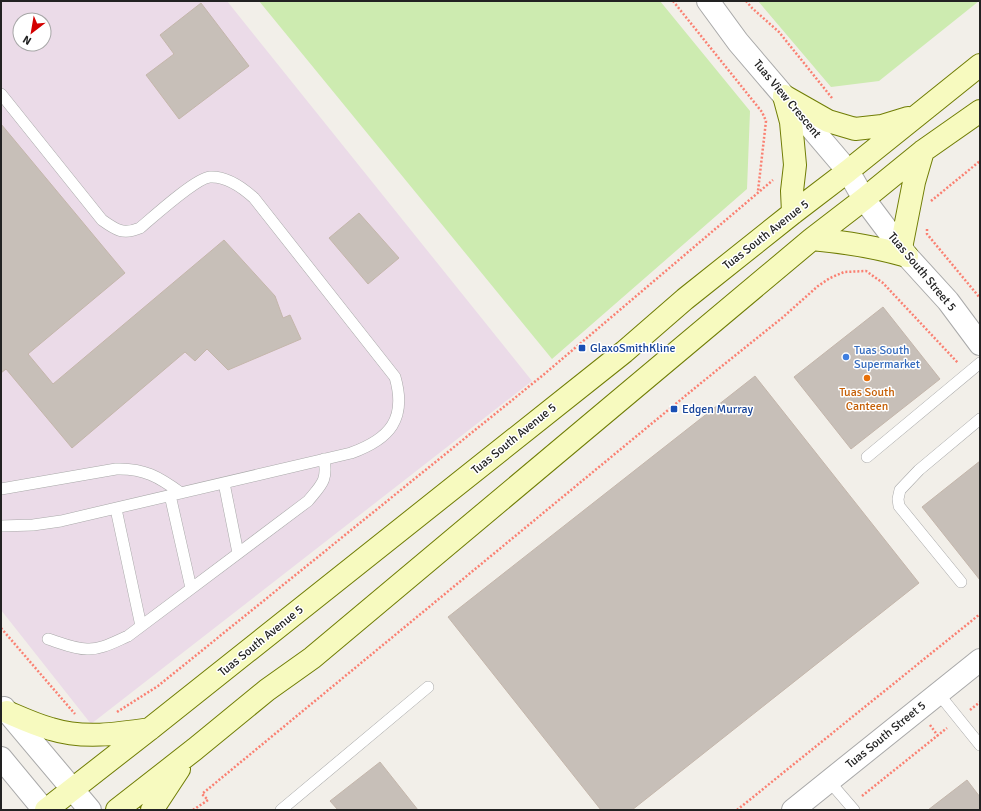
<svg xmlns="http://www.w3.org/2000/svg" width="981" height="811" font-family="Signika,sans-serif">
<rect width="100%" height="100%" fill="#f2efe9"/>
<path fill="#ebdbe8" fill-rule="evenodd" d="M 1,1 L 227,1 L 532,381 L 91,724 L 1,610 ZM 20,20 L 44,20 L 44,44 L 20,44 Z"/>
<path fill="#cdebb0" d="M 259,1 L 660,1 L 750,111 L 747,189 L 552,359 Z
M 758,1 L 979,1 L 879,81 L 831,87 Z"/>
<path fill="#c7bfb8" stroke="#c4b6ab" d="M 201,3 L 249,66 L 179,119 L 146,75 L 174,54 L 160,35 Z
M 1,124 L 125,273 L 28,354 L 53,384 L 224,240 L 275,296 L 283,318 L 290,315 L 301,339 L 228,370 L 207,349 L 195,361 L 185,352 L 72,448 L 6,369 L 1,373 Z
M 359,213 L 399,258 L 368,284 L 329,238 Z
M 883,307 L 940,379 L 851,449 L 794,377 Z
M 755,376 L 919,583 L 632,810 L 601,810 L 448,617 Z
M 980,461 L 980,580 L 922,507 Z
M 380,762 L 418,810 L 338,810 L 330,801 Z
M 967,780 L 980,797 L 980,810 L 928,810 Z"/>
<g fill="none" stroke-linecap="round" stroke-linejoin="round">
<g stroke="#a9a9a9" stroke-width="12">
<path id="service" d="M 1,94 L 102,220 C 116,230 123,235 140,228 C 153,217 196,178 210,177 C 227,176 243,188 254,198 L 395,377 C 407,419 390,439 351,453 L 61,521 L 33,525 L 1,526
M 867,457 L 980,363
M 224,483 L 238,553
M 1,489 L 116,469 C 144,468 159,477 181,493
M 170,495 L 191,588
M 116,509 L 141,626
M 961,582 L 899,506 L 898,499 L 900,490 L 919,470 L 980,419
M 48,639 C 61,643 74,649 87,649 C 101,650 116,641 128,636 L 308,501 C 321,485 328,481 324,459
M 938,693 L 980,745
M 829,781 L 854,810
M 281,810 L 428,687"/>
</g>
<g stroke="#a9a9a9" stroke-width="24">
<path id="minor" d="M 708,1 L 738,42 L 848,171 L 864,199 L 885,227 L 907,256 L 948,301 L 980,344
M 793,810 L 980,660"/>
</g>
<g stroke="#a9a9a9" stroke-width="24">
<path id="tertiary" d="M 4,708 L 90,810
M 1,758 L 44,810"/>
</g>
<g stroke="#707d05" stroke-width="24">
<path id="secondary" d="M 784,96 L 828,121 L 855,129 L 882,126 L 908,118
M 784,96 L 791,122 L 795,165 L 792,191 L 793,213
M 812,239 C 844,242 876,247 907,256
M 901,248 L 914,182 L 923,151
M 7,712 C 21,718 36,725 51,729 C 83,739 117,734 150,729
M 46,810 L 151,728 L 624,352 L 685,299 L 793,213 L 848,171 L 980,65
M 117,810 L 195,749 L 267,690 L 312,658 L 812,239 L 864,199 L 923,151 L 980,111
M 152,810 L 179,769"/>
</g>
<path stroke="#fa8072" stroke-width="2.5" stroke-dasharray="2 2" stroke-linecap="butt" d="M 673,1 L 762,112 L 766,121 L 758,191
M 746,1 L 752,8 L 779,32 L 832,98
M 931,201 L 980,161
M 927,229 L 927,234 L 980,298
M 1,628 L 75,714
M 970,710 L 980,702
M 117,712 L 158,686 L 542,376 L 773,180
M 930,725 L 938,736
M 862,796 L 947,728
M 193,810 L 208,800 L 202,794 L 701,383 L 782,318 L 818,286 L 830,278 L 844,272 L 866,271 L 883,283 L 958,363
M 737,810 L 980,614"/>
<use href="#service" stroke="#fff" stroke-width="11"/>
<use href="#minor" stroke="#fff" stroke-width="22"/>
<use href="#tertiary" stroke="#fff" stroke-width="22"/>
<use href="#secondary" stroke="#f7fabf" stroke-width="22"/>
</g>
<g fill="#1a4fb4" stroke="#fff" stroke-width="1.5">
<rect x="578" y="344" width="8" height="8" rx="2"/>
<rect x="670" y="405" width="8" height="8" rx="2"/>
</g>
<circle fill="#3f7fe0" stroke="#fff" stroke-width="1.5" cx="846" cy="357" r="4"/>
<circle fill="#e8710a" stroke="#fff" stroke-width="1.5" cx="867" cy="378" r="4"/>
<g text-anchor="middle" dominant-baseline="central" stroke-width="3" stroke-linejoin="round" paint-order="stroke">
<g font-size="12" fill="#222" stroke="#fff">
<text transform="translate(787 99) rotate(50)">Tuas View Crescent</text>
<text transform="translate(766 235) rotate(-38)">Tuas South Avenue 5</text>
<text transform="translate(922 272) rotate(50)">Tuas South Street 5</text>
<text transform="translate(514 439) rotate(-39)">Tuas South Avenue 5</text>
<text transform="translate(261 641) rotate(-39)">Tuas South Avenue 5</text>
<text transform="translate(886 735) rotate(-39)">Tuas South Street 5</text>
</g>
<g font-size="12" fill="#164399" stroke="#fff" text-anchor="start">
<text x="590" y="348">GlaxoSmithKline</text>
<text x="682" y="409">Edgen Murray</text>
</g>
<g font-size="12" fill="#366cbe" stroke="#fff" text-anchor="start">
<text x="854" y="350">Tuas South<tspan x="854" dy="14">Supermarket</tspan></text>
</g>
<g font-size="12" fill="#c56008" stroke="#fff">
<text x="867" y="392">Tuas South<tspan x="867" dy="14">Canteen</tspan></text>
</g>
</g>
<rect width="981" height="811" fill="none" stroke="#222222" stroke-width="4"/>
<g transform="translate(32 32) rotate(211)"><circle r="19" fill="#ffffff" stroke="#a7a7a7"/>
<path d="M0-3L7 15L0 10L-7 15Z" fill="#d40000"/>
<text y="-6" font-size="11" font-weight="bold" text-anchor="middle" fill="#222222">N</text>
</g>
</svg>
